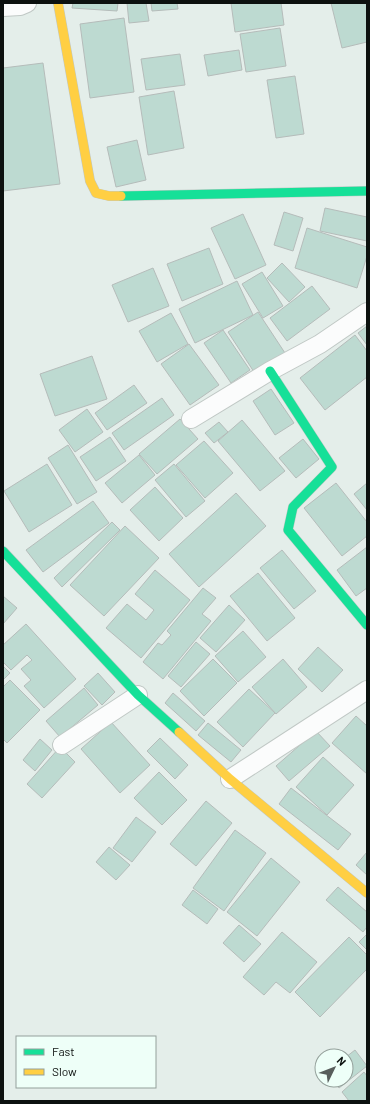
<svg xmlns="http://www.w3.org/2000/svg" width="370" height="1104" font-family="Barlow,sans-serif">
<rect width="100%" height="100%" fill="#e4eeea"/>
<path fill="#bddad1" stroke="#b5bcba" d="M 73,3 L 118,3 L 117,11 L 72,8 Z
M 127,3 L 146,3 L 149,21 L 129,23 Z
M 151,3 L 177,3 L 178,9 L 152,11 Z
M 231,3 L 281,3 L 284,25 L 235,32 Z
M 331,3 L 367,3 L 367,42 L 342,48 Z
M 124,18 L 134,92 L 90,98 L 80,24 Z
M 280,28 L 286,66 L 246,72 L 240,34 Z
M 239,50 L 242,70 L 208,76 L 204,55 Z
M 180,54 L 185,85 L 146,90 L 141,59 Z
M 43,63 L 60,184 L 3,191 L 3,68 Z
M 295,76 L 304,134 L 276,138 L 267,80 Z
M 174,91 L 184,148 L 148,155 L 139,97 Z
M 137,140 L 146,180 L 116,187 L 107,147 Z
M 325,208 L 367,217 L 367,241 L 320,231 Z
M 284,212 L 303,218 L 293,251 L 274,245 Z
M 243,214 L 266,265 L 235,279 L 211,228 Z
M 307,228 L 367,247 L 367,256 L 357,288 L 295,268 Z
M 209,248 L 223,284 L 182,301 L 167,264 Z
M 282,263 L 305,287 L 289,302 L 267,278 Z
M 153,268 L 169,306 L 128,322 L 112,285 Z
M 262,272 L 283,306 L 263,318 L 242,284 Z
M 237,281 L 253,315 L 195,343 L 179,309 Z
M 312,286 L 330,309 L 287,341 L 270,318 Z
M 258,312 L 285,353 L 254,372 L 228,332 Z
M 171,313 L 188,344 L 157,362 L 139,331 Z
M 367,326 L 367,345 L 358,333 Z
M 223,330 L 250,370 L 231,383 L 204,343 Z
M 355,335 L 367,351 L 367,377 L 325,410 L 300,378 Z
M 189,344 L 219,385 L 190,405 L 161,364 Z
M 92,356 L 107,399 L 55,416 L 40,374 Z
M 134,385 L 147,403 L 107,430 L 95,413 Z
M 271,389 L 294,423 L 275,435 L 253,401 Z
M 162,398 L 174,415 L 124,450 L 112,433 Z
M 87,409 L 103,432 L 75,452 L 59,430 Z
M 180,419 L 198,439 L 157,474 L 139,454 Z
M 242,420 L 285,471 L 260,491 L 218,441 Z
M 219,422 L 228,432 L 214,443 L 205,433 Z
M 110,437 L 126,461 L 96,481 L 80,457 Z
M 303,439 L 319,459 L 296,478 L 279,458 Z
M 204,441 L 233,473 L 205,498 L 176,465 Z
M 68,445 L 97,492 L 77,504 L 48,458 Z
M 139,455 L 155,475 L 122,503 L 105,483 Z
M 47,464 L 72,505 L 29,532 L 4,491 Z
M 174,464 L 205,501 L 186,517 L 155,480 Z
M 336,483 L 367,522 L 367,536 L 342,556 L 304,508 Z
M 367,483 L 367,510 L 354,494 Z
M 155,487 L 183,518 L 159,541 L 130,510 Z
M 236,493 L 266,526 L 199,587 L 169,554 Z
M 93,501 L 109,523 L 43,572 L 26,550 Z
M 112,522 L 120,530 L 62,587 L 54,578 Z
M 125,526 L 159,558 L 104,616 L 70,585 Z
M 367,547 L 367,588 L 356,596 L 337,570 Z
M 282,550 L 316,591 L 294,609 L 260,568 Z
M 155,570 L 190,600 L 141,658 L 106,628 L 127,604 L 146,620 L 154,610 L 135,594 Z
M 258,573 L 295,618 L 267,641 L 230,596 Z
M 203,588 L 216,598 L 202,614 L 211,621 L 163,679 L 143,662 L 158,643 L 162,645 L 171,635 L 167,631 Z
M 3,596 L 17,608 L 3,624 Z
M 229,605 L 245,620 L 216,652 L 200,638 Z
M 26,624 L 76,679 L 44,708 L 24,686 L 31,680 L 21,669 L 32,660 L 27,655 L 11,670 L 3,662 L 3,645 Z
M 243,631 L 266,657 L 238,682 L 215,656 Z
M 196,642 L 210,654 L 181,687 L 168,676 Z
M 318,647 L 343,670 L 322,692 L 298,669 Z
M 213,659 L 237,683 L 204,716 L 180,691 Z
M 283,659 L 307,687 L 276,714 L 252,687 Z
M 3,666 L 10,673 L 3,680 Z
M 98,673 L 115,692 L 102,705 L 84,686 Z
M 10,680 L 40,710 L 7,743 L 3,739 L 3,687 Z
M 84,688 L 98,705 L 60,737 L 46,721 Z
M 249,689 L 275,713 L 243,747 L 217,722 Z
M 173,693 L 205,721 L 196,731 L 165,703 Z
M 356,716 L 367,726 L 367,774 L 332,743 Z
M 111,722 L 150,765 L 120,793 L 81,749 Z
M 208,723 L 241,750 L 231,762 L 198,735 Z
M 316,731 L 330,746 L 289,781 L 276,766 Z
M 160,738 L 188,765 L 175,779 L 147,751 Z
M 40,739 L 52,750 L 35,771 L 23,760 Z
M 60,747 L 75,762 L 42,798 L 27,784 Z
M 323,757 L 354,785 L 327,815 L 296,787 Z
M 159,772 L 187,800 L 162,825 L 134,798 Z
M 291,788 L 351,834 L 338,850 L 279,804 Z
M 206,801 L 232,823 L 196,866 L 170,844 Z
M 136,817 L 156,832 L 132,862 L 113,848 Z
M 235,830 L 266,853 L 224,911 L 193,888 Z
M 109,847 L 130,865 L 116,880 L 96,862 Z
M 367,852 L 367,875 L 356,865 Z
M 271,858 L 300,882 L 257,936 L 227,912 Z
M 338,887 L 367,912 L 367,927 L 363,932 L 326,900 Z
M 193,890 L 218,909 L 207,924 L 182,905 Z
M 239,925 L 261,944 L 244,962 L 223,943 Z
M 282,932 L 317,962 L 290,993 L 276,982 L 264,995 L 243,977 Z
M 367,934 L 367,950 L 359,942 Z
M 349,937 L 367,955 L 367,969 L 320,1017 L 295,992 Z
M 355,1050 L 367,1066 L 339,1088 L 333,1080 L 346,1080 L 346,1057 Z
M 364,1072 L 367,1076 L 367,1101 L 349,1101 L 342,1092 Z"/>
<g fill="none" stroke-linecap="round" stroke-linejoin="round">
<g stroke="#c0c8c5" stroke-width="20">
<path id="street" d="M 3,7 L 20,6 L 27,3
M 191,419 L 270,371 L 320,344 L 367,312
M 62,745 L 138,695
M 230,779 L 367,690"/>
</g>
<g stroke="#c0c8c5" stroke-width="10">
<path id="fast" d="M 121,196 L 367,191
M 270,371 L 332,467 L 293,507 L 288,530 L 367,625
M 3,551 L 138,695 L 179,732"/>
</g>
<g stroke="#c0c8c5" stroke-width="10">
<path id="slow" d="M 58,3 L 90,181 L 96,193 L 109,196 L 121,196
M 179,732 L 230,779 L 367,893"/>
</g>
<use href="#street" stroke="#fbfcfc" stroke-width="18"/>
<use href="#fast" stroke="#16e098" stroke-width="9"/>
<use href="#slow" stroke="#ffcf43" stroke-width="9"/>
</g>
<rect width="370" height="1104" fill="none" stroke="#0c110f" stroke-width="8"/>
<rect x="16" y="1036" width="140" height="52" fill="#eefff8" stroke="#94a09b"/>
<rect x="24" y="1049" width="20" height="6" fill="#16e098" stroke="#94a09b"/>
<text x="52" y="1056" font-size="12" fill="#0c110f">Fast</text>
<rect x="24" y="1069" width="20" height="6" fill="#ffcf43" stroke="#94a09b"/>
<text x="52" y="1076" font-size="12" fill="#0c110f">Slow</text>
<g transform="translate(334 1068) rotate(47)"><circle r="19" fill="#eefff8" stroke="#94a09b"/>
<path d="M0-3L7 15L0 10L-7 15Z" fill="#585e5c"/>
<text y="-6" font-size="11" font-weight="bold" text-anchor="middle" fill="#0c110f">N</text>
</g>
</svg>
